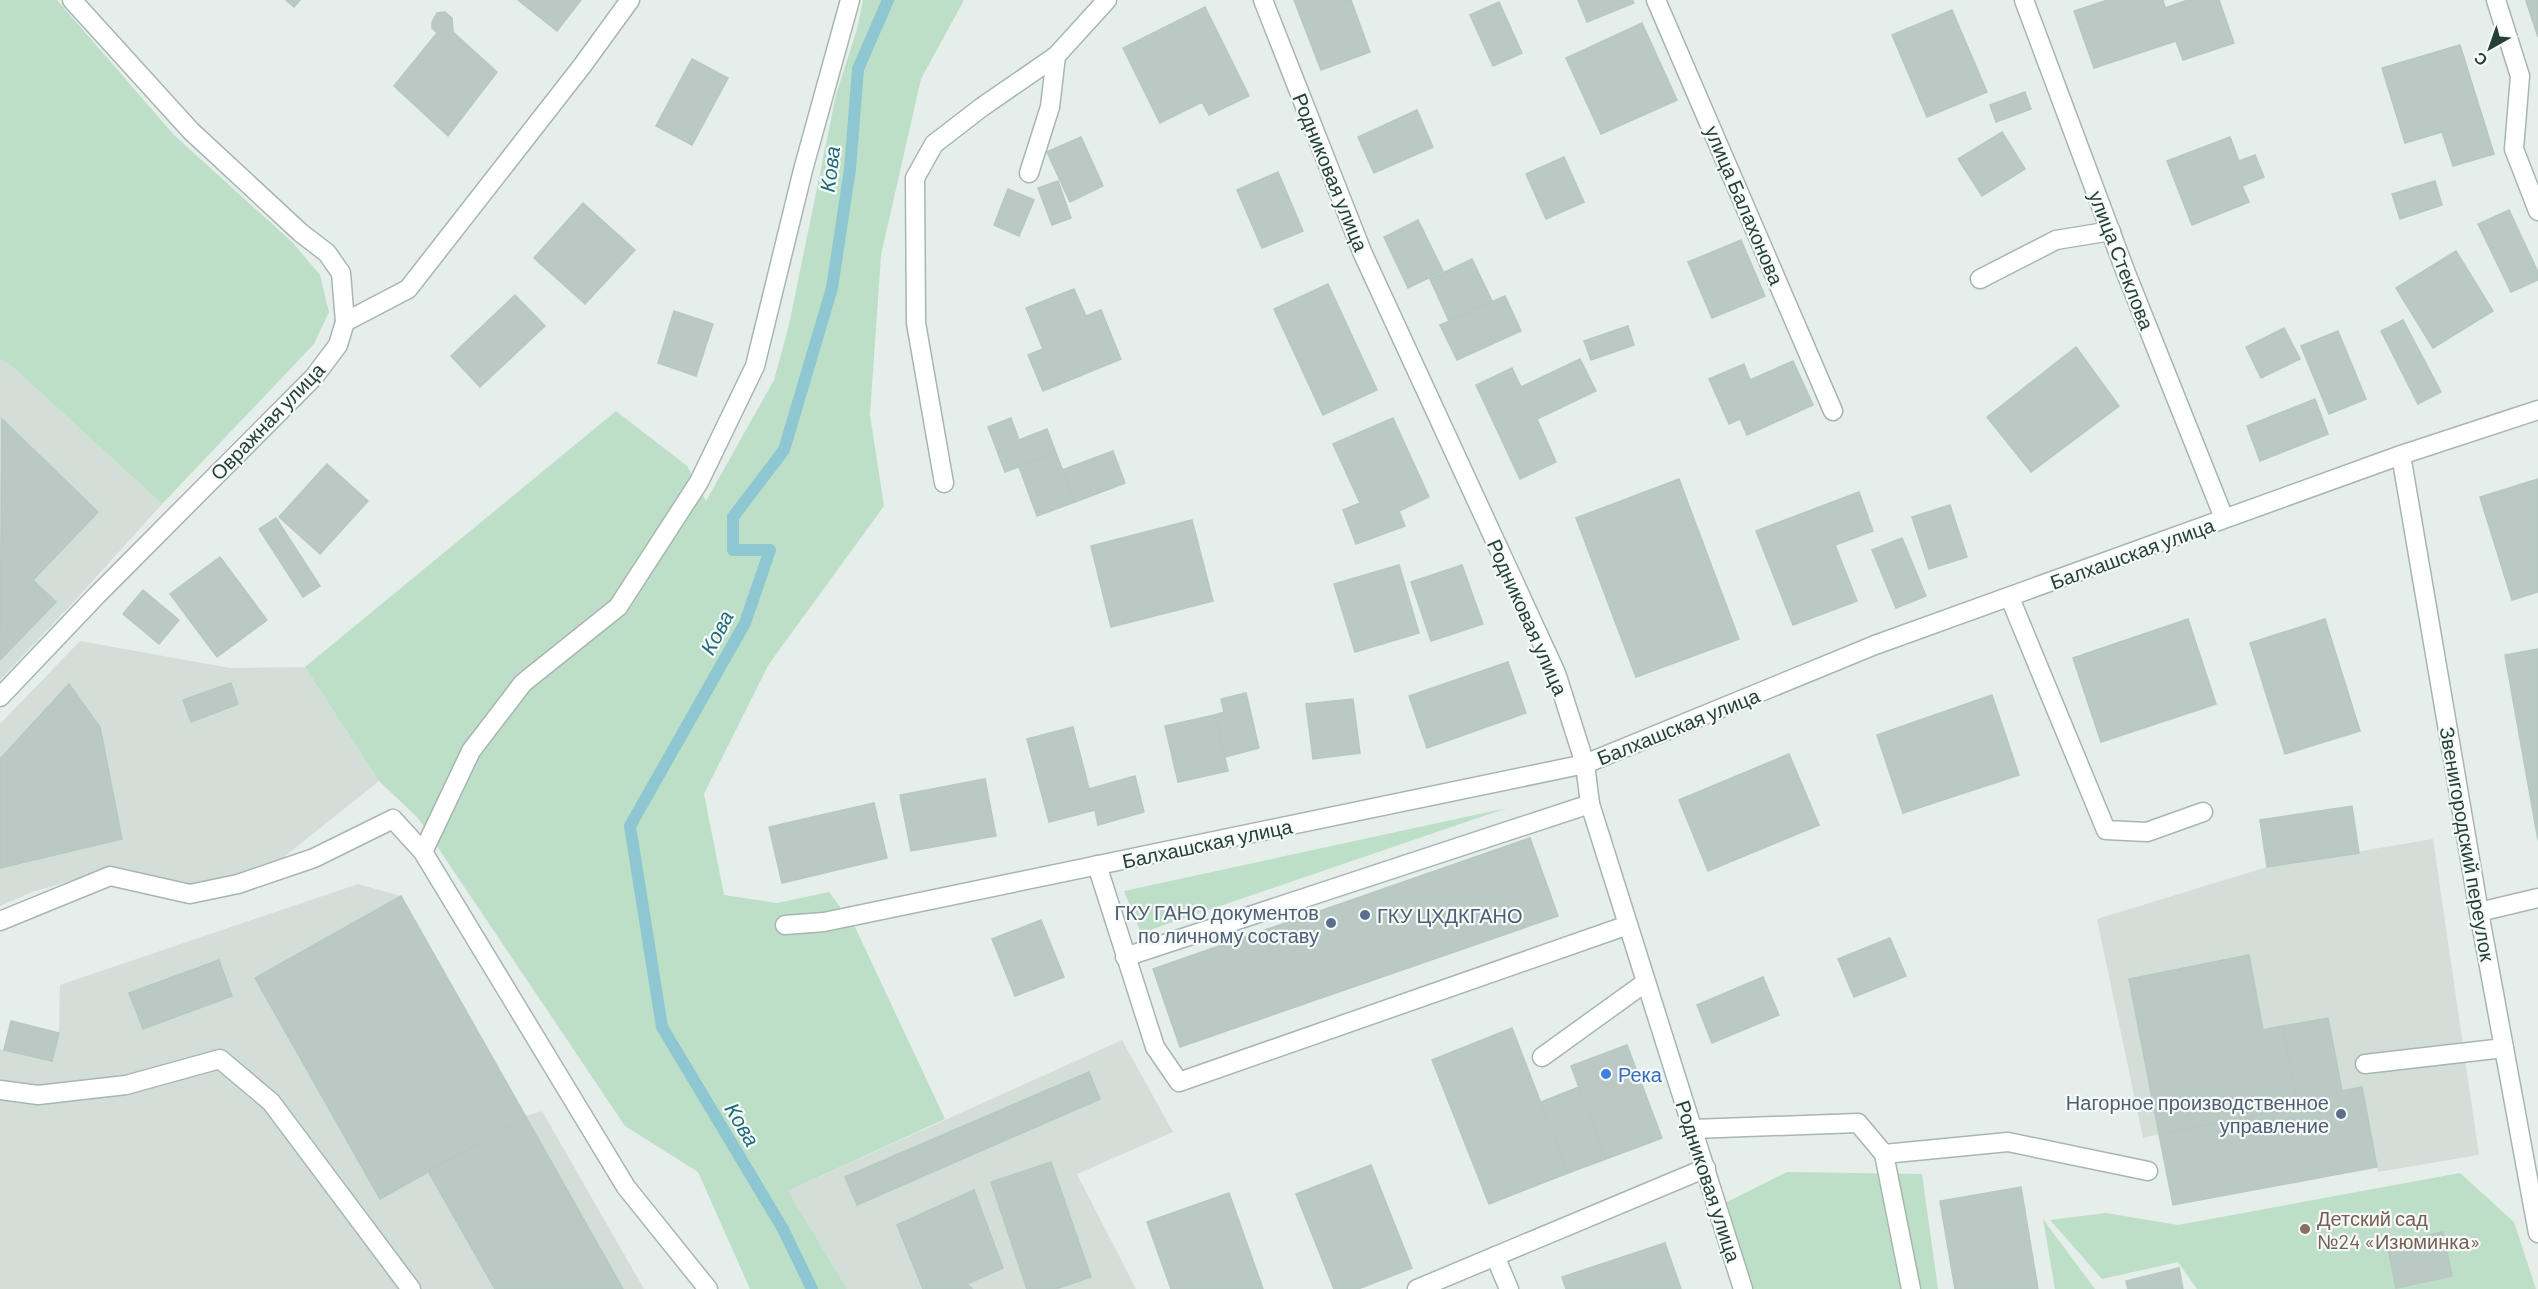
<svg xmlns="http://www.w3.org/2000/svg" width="2538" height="1289" font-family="Barlow,sans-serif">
<rect width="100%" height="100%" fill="#e5eeea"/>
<path fill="#d3ded9" d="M 0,359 L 15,369 L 162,504 L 70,606 L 0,680 Z
M 80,641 L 230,668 L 305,667 L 379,781 L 280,860 L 195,887 L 111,869 L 32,892 L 0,906 L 0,724 Z
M 2433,839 L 2479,1155 L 2378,1172 L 2377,1167 L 2173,1205 L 2159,1134 L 2143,1138 L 2097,919 L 2267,867 Z
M 358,884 L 401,896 L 525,1116 L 542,1111 L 644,1289 L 0,1289 L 0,1049 L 52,1060 L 59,1033 L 60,985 Z
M 1122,1040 L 1173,1132 L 1077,1174 L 1136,1289 L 847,1289 L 788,1191 Z"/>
<path fill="#bedfc7" d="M 0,0 L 57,0 L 174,135 L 293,243 L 320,275 L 329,312 L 314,344 L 162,504 L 15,369 L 0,359 Z
M 863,0 L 964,0 L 921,79 L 881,255 L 870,415 L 884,506 L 769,664 L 704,794 L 724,895 L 777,903 L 829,892 L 855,927 L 945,1119 L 788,1191 L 847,1289 L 750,1289 L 698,1172 L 625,1126 L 418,818 L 379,781 L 305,667 L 616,411 L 687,466 L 706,501 L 774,380 L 789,325 L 836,95 L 857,29 Z
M 1507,808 L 1141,933 L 1124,891 Z
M 1787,1172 L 1922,1174 L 1938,1289 L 1753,1289 L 1725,1203 Z
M 2460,1173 L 2514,1222 L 2536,1289 L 2197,1289 L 2178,1262 L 2102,1279 L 2050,1220 L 2106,1213 L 2178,1225 Z
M 2043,1219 L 2095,1289 L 2055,1289 Z"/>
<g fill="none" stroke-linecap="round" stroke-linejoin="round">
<path stroke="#8ec7d2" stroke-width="12" d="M 812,1289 L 783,1229 L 662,1027 L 630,826 L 745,623 L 770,550 L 733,550 L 733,517 L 784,450 L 832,288 L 850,169 L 858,69 L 888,0"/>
</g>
<path fill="#bac9c3" stroke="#b7c8c1" stroke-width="1.5" d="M 286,0 L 300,0 L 294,7 Z
M 518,0 L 581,0 L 557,31 Z
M 1294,0 L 1351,0 L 1370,52 L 1321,70 Z
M 1578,0 L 1632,0 L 1634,3 L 1587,22 Z
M 2108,0 L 2163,0 L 2165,8 L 2188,0 L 2219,0 L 2234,43 L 2183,60 L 2176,41 L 2094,68 L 2074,11 Z
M 2538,0 L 2538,37 L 2526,1 Z
M 1499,2 L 1522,53 L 1493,66 L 1470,15 Z
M 1205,7 L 1249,96 L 1209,115 L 1202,102 L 1160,123 L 1123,48 Z
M 1952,10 L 1987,92 L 1927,117 L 1892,35 Z
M 445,12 L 452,18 L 453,32 L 497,72 L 448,136 L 394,86 L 437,33 L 432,28 L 432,22 L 437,13 Z
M 1642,23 L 1677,100 L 1601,134 L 1566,58 Z
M 2460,45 L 2494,154 L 2453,166 L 2442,132 L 2405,143 L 2382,68 Z
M 692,59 L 728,78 L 692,145 L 656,126 Z
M 2025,92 L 2031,109 L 1996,122 L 1990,105 Z
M 1417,110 L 1433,147 L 1374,173 L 1358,137 Z
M 2002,132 L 2025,169 L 1982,196 L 1958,159 Z
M 1081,137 L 1103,186 L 1070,202 L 1047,152 Z
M 2230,137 L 2239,161 L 2255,155 L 2264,177 L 2242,186 L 2249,202 L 2192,225 L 2167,161 Z
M 1564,157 L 1584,202 L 1546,219 L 1526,174 Z
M 1278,172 L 1303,231 L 1262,248 L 1237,190 Z
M 1058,181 L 1071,218 L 1052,225 L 1038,188 Z
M 2435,181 L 2442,205 L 2400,219 L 2392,194 Z
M 1008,189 L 1034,200 L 1019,236 L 994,225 Z
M 583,203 L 635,250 L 585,304 L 534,258 Z
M 2509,210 L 2538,272 L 2538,280 L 2511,292 L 2478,224 Z
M 1418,220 L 1443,271 L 1408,288 L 1384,237 Z
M 1741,240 L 1765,296 L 1712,318 L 1688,262 Z
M 2456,251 L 2493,311 L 2433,348 L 2396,288 Z
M 1472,259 L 1492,301 L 1449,321 L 1430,279 Z
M 1328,284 L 1377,390 L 1323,415 L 1274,309 Z
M 1074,289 L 1086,316 L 1101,310 L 1121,359 L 1043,391 L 1028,355 L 1043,349 L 1026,308 Z
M 515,295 L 545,326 L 480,387 L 451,356 Z
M 1505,296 L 1521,331 L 1457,360 L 1440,325 Z
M 674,311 L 713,324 L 696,376 L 658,363 Z
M 2403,320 L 2441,392 L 2418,404 L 2381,331 Z
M 1628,326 L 1634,345 L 1591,360 L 1584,341 Z
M 2284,328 L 2300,359 L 2261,378 L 2246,347 Z
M 2338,331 L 2366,399 L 2329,414 L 2301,346 Z
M 2076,347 L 2119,406 L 2031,472 L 1987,417 Z
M 1580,359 L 1596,391 L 1537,419 L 1556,462 L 1520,479 L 1476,385 L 1512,368 L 1521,387 Z
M 1793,361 L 1813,405 L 1747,435 L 1740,419 L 1729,424 L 1709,379 L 1744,364 L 1750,380 Z
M 2315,399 L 2328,434 L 2260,461 L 2247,426 Z
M 1011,418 L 1019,440 L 1047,429 L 1056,453 L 1005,472 L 988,427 Z
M 1393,418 L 1429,497 L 1399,511 L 1405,526 L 1356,544 L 1343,510 L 1360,503 L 1333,444 Z
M 2,419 L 98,512 L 33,580 L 56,602 L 0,660 Z
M 1113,451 L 1125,483 L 1075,502 L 1062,470 Z
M 1056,453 L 1075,502 L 1037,516 L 1019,467 Z
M 327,464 L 368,501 L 320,554 L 279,517 Z
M 1679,479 L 1739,639 L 1636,677 L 1576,518 Z
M 2538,479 L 2538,592 L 2512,600 L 2480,497 Z
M 1859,492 L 1873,531 L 1835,545 L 1857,601 L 1793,625 L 1756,531 Z
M 1950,505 L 1967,557 L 1929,569 L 1912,517 Z
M 276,518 L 320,586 L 303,597 L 259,529 Z
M 1192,520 L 1213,601 L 1111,627 L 1091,546 Z
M 1902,538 L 1926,596 L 1896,608 L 1872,550 Z
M 220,557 L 267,620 L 217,657 L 170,594 Z
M 1399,565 L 1419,633 L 1355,652 L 1334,584 Z
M 1462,565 L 1483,624 L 1431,641 L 1411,582 Z
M 143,590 L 179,620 L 159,644 L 123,614 Z
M 2188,619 L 2216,704 L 2101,742 L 2073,658 Z
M 2325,619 L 2360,731 L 2285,754 L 2250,643 Z
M 2538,649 L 2538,840 L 2505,655 Z
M 1508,662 L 1526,713 L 1427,748 L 1409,696 Z
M 231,683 L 238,704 L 191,722 L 183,700 Z
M 69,684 L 100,727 L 122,839 L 0,868 L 0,759 Z
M 1246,693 L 1259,748 L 1225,757 L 1215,715 L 1224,712 L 1221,699 Z
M 1992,695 L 2019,775 L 1903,813 L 1877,735 Z
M 1353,699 L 1360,753 L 1313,759 L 1306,704 Z
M 1215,715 L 1228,771 L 1178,782 L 1165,726 Z
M 1073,727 L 1089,789 L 1135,776 L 1144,812 L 1098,825 L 1095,810 L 1049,822 L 1027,739 Z
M 1789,754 L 1819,825 L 1708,871 L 1679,800 Z
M 985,779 L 996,836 L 911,851 L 900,795 Z
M 874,803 L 887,858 L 782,883 L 769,827 Z
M 2352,806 L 2359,853 L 2267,867 L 2260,820 Z
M 1530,838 L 1558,916 L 1180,1047 L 1153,969 Z
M 401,896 L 526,1117 L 380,1199 L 255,978 Z
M 1041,920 L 1064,977 L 1015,996 L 992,939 Z
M 1890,938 L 1906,976 L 1854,997 L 1838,959 Z
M 2249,955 L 2263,1030 L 2283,1026 L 2298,1108 L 2159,1134 L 2129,979 Z
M 219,960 L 232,996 L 143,1029 L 129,993 Z
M 1763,977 L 1779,1015 L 1712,1043 L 1697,1005 Z
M 2328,1018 L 2342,1091 L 2362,1087 L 2377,1167 L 2173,1205 L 2159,1134 L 2298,1108 L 2283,1026 Z
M 11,1021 L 59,1033 L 52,1061 L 4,1050 Z
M 1512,1028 L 1568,1173 L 1489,1204 L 1432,1060 Z
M 1627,1045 L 1662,1138 L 1606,1159 L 1571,1066 Z
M 1089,1072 L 1100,1099 L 857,1205 L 845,1177 Z
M 1579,1087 L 1606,1159 L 1568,1173 L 1541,1102 Z
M 526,1117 L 623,1289 L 495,1289 L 428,1171 Z
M 1051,1162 L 1091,1277 L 1056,1289 L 1027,1289 L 991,1182 Z
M 1371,1165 L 1412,1268 L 1358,1289 L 1334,1289 L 1296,1194 Z
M 2021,1187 L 2038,1289 L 1955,1289 L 1940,1201 Z
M 974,1190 L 1003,1268 L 967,1284 L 972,1289 L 923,1289 L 897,1225 Z
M 1229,1193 L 1263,1289 L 1171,1289 L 1147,1222 Z
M 2443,1232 L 2452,1276 L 2396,1288 L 2387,1244 Z
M 1665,1243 L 1681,1289 L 1566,1289 L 1562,1277 Z
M 2179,1268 L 2183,1289 L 2128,1289 L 2126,1281 Z"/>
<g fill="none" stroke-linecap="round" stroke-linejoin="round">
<g stroke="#a7b6b1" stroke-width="21">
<path id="service" d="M 72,0 L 191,131 L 301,233 L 327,253 L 341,273 L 345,322
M 1029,173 L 1050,107 L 1056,56
M 1980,279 L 2056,240 L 2111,231
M 944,483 L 916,323 L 915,178 L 934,144 L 982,107 L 1056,56 L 1107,0
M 2010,598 L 2106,830 L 2147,832 L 2203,812
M 423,852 L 471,751 L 523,683 L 618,607 L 699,482 L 755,366 L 803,170 L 850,0
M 1097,865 L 1155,1047 L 1179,1082 L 1628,925
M 2479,912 L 2538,898
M 0,921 L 110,876 L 190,894 L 238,884 L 314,858 L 393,819 L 423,852 L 626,1187 L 708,1289
M 1125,957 L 1590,804
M 1542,1057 L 1646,982
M 2365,1064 L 2504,1048
M 0,1090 L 38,1095 L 126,1085 L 220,1059 L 271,1102 L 411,1289
M 1693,1129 L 1858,1123 L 1884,1154 L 2008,1142 L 2148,1171
M 1884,1154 L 1911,1289
M 1495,1256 L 1509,1289
M 1417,1289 L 1706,1168"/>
</g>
<g stroke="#a7b6b1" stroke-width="21">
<path id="minor" d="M 1263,0 L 1363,254 L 1556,673 L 1585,764 L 1590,804 L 1743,1289
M 1656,0 L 1833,411
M 2024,0 L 2126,273 L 2224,518
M 2496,0 L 2520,76 L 2514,149 L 2538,211
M 2401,455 L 2479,912 L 2538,1233
M 0,697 L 97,595 L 314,377 L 338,345 L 345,322 L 408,289 L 582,66 L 630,0
M 785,925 L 824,922 L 1585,764 L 1875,645 L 2401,455 L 2538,410"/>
</g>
<use href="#service" stroke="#fff" stroke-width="18"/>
<use href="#minor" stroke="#fff" stroke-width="18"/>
</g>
<g fill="#5c6f8a" stroke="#f6faf8" stroke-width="2">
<circle cx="1365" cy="915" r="6"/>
<circle cx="1331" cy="923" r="6"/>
<circle cx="2341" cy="1114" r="6"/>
</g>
<circle fill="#3f7fe0" stroke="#f6faf8" stroke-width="2" cx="1606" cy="1074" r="6"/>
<circle fill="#8d6e63" stroke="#f6faf8" stroke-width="2" cx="2305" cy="1229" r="6"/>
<g text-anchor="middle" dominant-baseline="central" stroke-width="4.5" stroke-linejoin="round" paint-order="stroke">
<g font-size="20" fill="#244039" stroke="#f6faf8">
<text transform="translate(1331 172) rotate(68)">Родниковая улица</text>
<text transform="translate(1745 205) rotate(67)">улица Балахонова</text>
<text transform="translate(2122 260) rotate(69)">улица Стеклова</text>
<text transform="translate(267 421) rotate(-46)">Овражная улица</text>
<text transform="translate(2132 553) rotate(-20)">Балхашская улица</text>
<text transform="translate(1528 617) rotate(66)">Родниковая улица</text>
<text transform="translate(1678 726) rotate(-22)">Балхашская улица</text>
<text transform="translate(1207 843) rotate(-12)">Балхашская улица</text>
<text transform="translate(2468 844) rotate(80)">Звенигородский переулок</text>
<text transform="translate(1709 1181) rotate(72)">Родниковая улица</text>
</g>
<g font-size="20" fill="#4e5e75" stroke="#f6faf8" text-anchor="end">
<text x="1319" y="912">ГКУ ГАНО документов<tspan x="1319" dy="23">по личному составу</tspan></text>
<text x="1377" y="915" text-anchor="start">ГКУ ЦХДКГАНО</text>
<text x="2329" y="1102">Нагорное производственное<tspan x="2329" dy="23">управление</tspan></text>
</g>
<g font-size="20" fill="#366cbe" stroke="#f6faf8" text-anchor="start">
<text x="1618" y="1074">Река</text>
</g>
<g font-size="20" fill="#785e54" stroke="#f6faf8" text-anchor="start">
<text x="2317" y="1218">Детский сад<tspan x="2317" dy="23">№24 «Изюминка»</tspan></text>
</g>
<g font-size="21" font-style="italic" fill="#1e6b7c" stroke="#f6faf8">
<text transform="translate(829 169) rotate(-83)">Кова</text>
<text transform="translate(716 632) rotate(-62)">Кова</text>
<text transform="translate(743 1124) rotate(59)">Кова</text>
</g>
</g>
<g transform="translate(2490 48) rotate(220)" stroke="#f6faf8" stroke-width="4.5" paint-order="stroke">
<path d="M0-4.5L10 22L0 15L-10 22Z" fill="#244039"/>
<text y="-9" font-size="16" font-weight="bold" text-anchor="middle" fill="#244039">С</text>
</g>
</svg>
